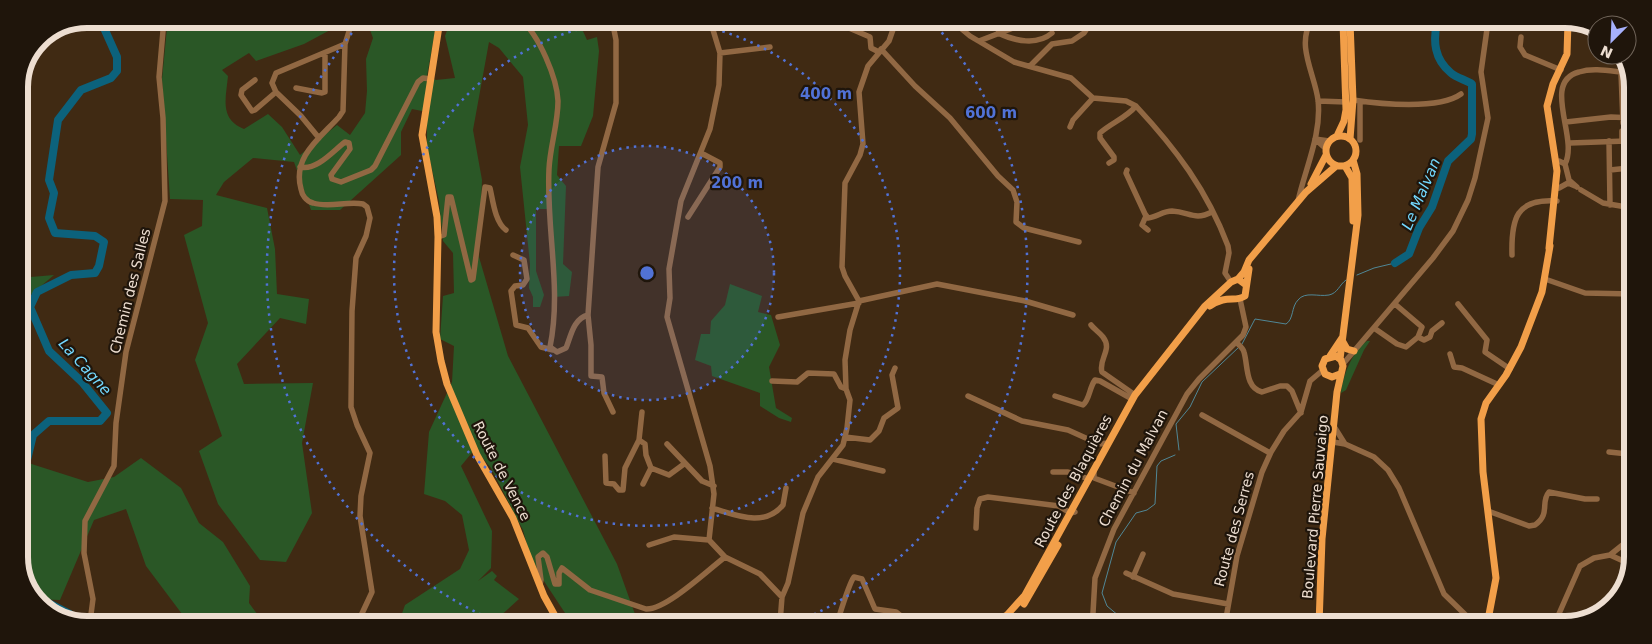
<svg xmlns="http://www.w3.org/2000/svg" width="1652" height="644" font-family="'DejaVu Sans',sans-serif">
<rect width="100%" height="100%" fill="#402a13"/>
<path fill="#2a5726" d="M 174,19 L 333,19 L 332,29 L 304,44 L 256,61 L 249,53 L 222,70 L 228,76 C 226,98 219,119 244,129 L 268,114 L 282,127 L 300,155 L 337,125 L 350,135 L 365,113 L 367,91 L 366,59 L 373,38 L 366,19 L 437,20 L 427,76 L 436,80 L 455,78 L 445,36 L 451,20 L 578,20 L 587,40 L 597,37 L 599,51 L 593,116 L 581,146 L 559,146 L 557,175 L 566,186 L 563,264 L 572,272 L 569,296 L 553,297 L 549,209 L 536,209 L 536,271 L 544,295 L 540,307 L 533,307 L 533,297 L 529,288 L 530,264 L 520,167 L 528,125 L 523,77 L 499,48 L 489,42 L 473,130 L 482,180 L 479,257 L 508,356 L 617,564 L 636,617 L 596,621 L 567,616 L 532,563 L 523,530 L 491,468 L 475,449 L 461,466 L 492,531 L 491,568 L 478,581 L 492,571 L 497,576 L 494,580 L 519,599 L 498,618 L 500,623 L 399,622 L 405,605 L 460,569 L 469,550 L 462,515 L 445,501 L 424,494 L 429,432 L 452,382 L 454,346 L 440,339 L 443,296 L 454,293 L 453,253 L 443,241 L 439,201 L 427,147 L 427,112 L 412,109 L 401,132 L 401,155 L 340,210 L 311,210 L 294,162 L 253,158 L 224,182 L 216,195 L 267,208 L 275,249 L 277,294 L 309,299 L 306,324 L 280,318 L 237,364 L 244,384 L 313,383 L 302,443 L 312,513 L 286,562 L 260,560 L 218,504 L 199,451 L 222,436 L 195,360 L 208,323 L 184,235 L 202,226 L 203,200 L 170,199 L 162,79 L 167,28 Z
M 54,275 L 27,298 L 19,301 L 19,278 Z
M 730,284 L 762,296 L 758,312 L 771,315 L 780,345 L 769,367 L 776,408 L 792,418 L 791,422 L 779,418 L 760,406 L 760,393 L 712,376 L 711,366 L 695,360 L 701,334 L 710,334 L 711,321 L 725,305 Z
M 1367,341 L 1370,341 L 1364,350 L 1346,390 L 1341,393 C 1343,375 1352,352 1367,341 Z
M 141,458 L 181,488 L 199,523 L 223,542 L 250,586 L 249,603 L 263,622 L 188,622 L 146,566 L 126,509 L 94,520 L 60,600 L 33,599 L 19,562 L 19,460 L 88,482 L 114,477 Z"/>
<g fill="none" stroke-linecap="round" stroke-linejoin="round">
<path stroke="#508796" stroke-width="1" d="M 1357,275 L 1374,268 L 1395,263
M 1242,344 L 1255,319 L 1286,324 C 1294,319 1291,307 1298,300 C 1305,291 1318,297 1329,295 C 1338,293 1339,285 1346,280
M 1179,450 L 1176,424 L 1190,407 L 1202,382 L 1239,347
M 1113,624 L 1119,616 L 1107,606 L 1102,593 L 1116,542 L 1136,513 L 1147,510 L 1155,504 L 1157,466 L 1161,461 L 1175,455"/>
<path stroke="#0c627c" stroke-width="8" d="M 1395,263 L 1409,254 L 1419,228 L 1432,207 L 1448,161 L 1471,139 L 1472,134 L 1472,84 C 1466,80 1457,78 1451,73 C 1434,59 1433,41 1437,22
M 19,464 L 27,460 L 33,435 L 49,421 L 100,421 L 107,413 L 82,382 L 49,351 L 30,307 L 37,292 L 71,275 L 95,273 L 99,266 L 104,242 L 95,236 L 55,233 L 49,218 L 54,193 L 49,180 L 58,120 L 81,90 L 111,78 L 117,71 L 117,57 L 100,19
M 31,594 L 70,614 L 72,622"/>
<path stroke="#916843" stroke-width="5.5" d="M 353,19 L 345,44 L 343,111 L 339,117 C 320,138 292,157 301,189 C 302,195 306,201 313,203 C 329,208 347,201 363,204 L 367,207 L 370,218 L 366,236 L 356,258 L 352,311 L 351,407 L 357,425 L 370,453 L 361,496 L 360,516 L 372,592 L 358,622
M 521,20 C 539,35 557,78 558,101 C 558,124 550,147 549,169 C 546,229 562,288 550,347 L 557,352 L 566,348 C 571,336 573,319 588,315 L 598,167 L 616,103 L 616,40 L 612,20
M 710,20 L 720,53 L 719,85 L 710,129 L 681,201 L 669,269 L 670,298 L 667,317 L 710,466 L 714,494 L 709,540 L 725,557 L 760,574 L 782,597
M 847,21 L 849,28 L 870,37 L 871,48 L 879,52
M 952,21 L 970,36 L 1014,62 L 1071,78 L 1093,98 L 1126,101 L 1136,106 C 1176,149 1207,190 1228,246 L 1229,253 L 1225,273 L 1231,282
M 1153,21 L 1178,21
M 998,33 C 1015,41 1037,46 1052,33
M 1521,37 L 1520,47 L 1525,55 L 1561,70
M 979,41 L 1031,21
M 881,49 L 915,86 L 950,118 L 998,176 L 1013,190 L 1017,202 L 1016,222 L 1024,228 L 1079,242
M 720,53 L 770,47
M 1030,66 L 1052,44 L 1072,41 L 1084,33 L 1092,21
M 1621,73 L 1623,123
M 255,80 L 242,90 L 241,95 L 252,111 L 255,110 L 276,92
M 296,88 L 322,93 L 325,92 L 325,53
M 1353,100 C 1380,104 1439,110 1461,94
M 1318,101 L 1346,102
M 1566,122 L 1611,117 L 1633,118
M 1070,127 L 1073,120 L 1093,98
M 319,138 L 301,116 L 276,92 L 272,83 L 276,73 L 345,44
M 1315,139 L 1329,141
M 1315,139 L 1325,148
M 1360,140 L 1360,101
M 1622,140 L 1622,131
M 1609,141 L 1610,205
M 1570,143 L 1626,141 L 1629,146 L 1629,168 L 1610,170
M 1559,161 L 1565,164 L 1569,180 L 1577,187
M 1109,163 L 1114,160 L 1114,157 L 1100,138 L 1100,133 C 1111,123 1126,118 1136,106
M 1565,164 C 1579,138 1541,82 1579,72 C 1595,67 1614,72 1630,73
M 300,167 C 317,171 333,151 345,142 L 349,143 L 350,149 L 331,175 L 332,179 L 341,182 L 371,170 L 375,166 L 418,82 L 423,78 L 431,79
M 1127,170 L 1126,173 L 1145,214 L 1148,218 C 1157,217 1163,211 1172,211 C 1190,212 1194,221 1212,212
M 1559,188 L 1568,183 L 1575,186
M 1581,190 L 1603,203 L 1632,208
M 1298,201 C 1305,169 1322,134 1318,100 C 1315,75 1296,45 1311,22
M 1146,216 L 1142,225 L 1148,230
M 688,217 L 720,167 L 720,163 L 701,153
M 438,237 L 444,235 L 448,197 L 451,197 L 471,280 L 473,279 L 485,187 L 490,188 C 493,201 495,222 506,230
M 513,255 L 524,260 L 527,279 L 523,285 L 515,286 L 511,291 L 516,325 L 528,328 L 541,347 L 553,350
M 1512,255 C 1511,219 1516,198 1557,201
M 1545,279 L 1585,293 L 1632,294
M 1623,295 L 1631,310
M 859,301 L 937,284 L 1025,301 L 1073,315
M 1395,304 L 1422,327 L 1418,337 L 1424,340 L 1430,337 L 1432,331 L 1442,323
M 1458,304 L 1487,340 L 1485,352 L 1510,369
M 588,315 L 591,345 L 591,376 L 602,377 L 604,393 L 613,412
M 778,317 L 859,303
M 1091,325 C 1094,329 1099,332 1103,337 C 1113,350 1098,359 1102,372 L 1135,395
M 1374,328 L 1397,344 L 1406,347 L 1418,337
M 1236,342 C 1239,345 1243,348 1244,352 C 1248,365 1245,388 1262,392 L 1280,386 L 1287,386 L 1292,391 L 1301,413
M 1450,354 L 1454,367 L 1462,368 L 1499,385
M 1343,364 L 1433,258 L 1453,231 L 1468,200 L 1475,178 L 1488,118 L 1481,72 L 1488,22
M 772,381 L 797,382 L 808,373 L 834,374 L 841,387 L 846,389
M 968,396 L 1022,421 L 1068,430 L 1099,444 L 1108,443
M 1055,396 L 1083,405 C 1090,399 1089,388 1095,380 L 1100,381 L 1132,399
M 1202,415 L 1270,453
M 1335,428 L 1345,444
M 845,437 L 870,440 L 879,431 L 884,418 L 898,408 L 892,375 L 895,368
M 639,440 L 645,444 L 646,455 L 651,468 L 669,475 L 684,464
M 1333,442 L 1345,444 L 1374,457 L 1388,470 L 1399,488 L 1444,594 L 1476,625
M 667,444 L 702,481 L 714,486
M 1609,452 L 1628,454 L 1630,449
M 605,456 L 606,483 L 614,484 L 619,490 L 623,490 L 625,468 L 639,440 L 642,412
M 833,459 L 883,471
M 1053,472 L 1068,472 L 1089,479
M 1094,472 L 1094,478 L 1134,493
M 643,484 L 651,468
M 712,508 C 736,515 764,528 783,505 L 786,488
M 1488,511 L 1529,526 L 1535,525 C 1551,514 1540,502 1549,492 L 1585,499 L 1597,499
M 976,528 L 977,508 L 980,499 L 988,497 L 1059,506 L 1070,513 L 1075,512
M 649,545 L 674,537 L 709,540
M 1610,555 L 1630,564
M 1126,573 L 1173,594 L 1228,604
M 1133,577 L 1143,554
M 540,585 L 541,580 L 538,557 L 543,553 L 547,557 L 555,584 L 559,584 L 559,573 L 562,568 L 590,590 L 646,609 C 666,610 708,570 725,557
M 90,622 L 93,599 L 84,553 L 85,521 L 114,466 L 116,423 L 126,352 L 165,201 L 163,118 L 159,77 L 163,31 L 167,19
M 780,623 L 782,597 L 788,583 L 803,513 L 818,477 L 843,445 L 847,428 L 850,400 L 846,389 L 845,360 L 850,330 L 859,301 L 845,276 L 842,267 L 845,183 L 860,155 L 863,144 L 859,92 L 868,66 L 889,41 L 896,21
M 837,623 C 840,614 849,583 854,577 L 862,579 L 875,609 L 896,612 L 911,624
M 1089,624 L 1093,613 L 1095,578 L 1114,529 L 1187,394 L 1199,379 L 1243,335 L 1246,327 L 1240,299
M 1225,624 L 1237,556 L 1262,472 L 1271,452 L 1284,431 L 1301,412 L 1310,381 L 1323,370
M 1554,625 L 1580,566 L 1594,558 L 1610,555 L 1630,539"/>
<path stroke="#f29f49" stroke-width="7" d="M 440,20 L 422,135 L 437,217 L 438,237 L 436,332 L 441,361 L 447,384 L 477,455 L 513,518 L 544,596 L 559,623
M 1350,22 L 1353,100 L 1350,139
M1326 151a15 15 0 1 1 30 0a15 15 0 1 1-30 0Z
M 1337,136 L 1344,121 L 1346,110 L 1343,22
M 1345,166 L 1352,178 L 1353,221
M 1311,184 L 1326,155
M 1549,248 L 1557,171 L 1547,106 L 1553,84 L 1567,54 L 1568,22
M 1238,279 L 1244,272 L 1249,260 L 1306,192 L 1336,166
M 1210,306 C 1227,294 1235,303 1245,296 L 1249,269
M 1343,342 L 1347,349 L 1354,351
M 1330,356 L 1342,338
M 1340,359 L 1358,215 L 1357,174 L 1353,160
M 1024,604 L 1058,545
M 992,624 L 1007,615 L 1025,595 L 1135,395 L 1205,306 L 1231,282 L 1238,279 L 1246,285
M 1319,625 L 1322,539 L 1337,392 L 1343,366 L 1341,360 L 1336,356 L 1325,359 L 1322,366 L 1325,374 L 1332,377 L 1340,374
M 1487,625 L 1496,578 L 1483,472 L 1481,419 L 1486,403 L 1506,375 L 1521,347 L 1542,292 L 1550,246"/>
</g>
<circle cx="647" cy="273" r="127" fill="#5172d6" fill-opacity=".12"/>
<g fill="none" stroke="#5172d6" stroke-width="2.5" stroke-dasharray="2.5 5">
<circle cx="647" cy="273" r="127"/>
<path d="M656 20A253 253 0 1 1 638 20"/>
<path d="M495 621A380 380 0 0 1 362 21M932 21A380 380 0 0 1 795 623"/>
</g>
<g text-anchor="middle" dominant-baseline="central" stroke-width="4.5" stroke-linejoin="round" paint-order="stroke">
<g font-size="14" fill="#edded1" stroke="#1f150b">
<text transform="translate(130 291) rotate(-76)">Chemin des Salles</text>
<text transform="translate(1133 468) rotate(-62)">Chemin du Malvan</text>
<text transform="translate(502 471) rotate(63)">Route de Vence</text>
<text transform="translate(1073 481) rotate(-62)">Route des Blaquières</text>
<text transform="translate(1315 507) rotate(-85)">Boulevard Pierre Sauvaigo</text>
<text transform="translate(1234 529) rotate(-75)">Route des Serres</text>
</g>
<g font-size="15" font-style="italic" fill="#73d8fe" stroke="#1f150b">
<text transform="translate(1421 194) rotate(-67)">Le Malvan</text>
<text transform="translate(85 367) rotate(48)">La Cagne</text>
</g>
</g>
<path d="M0 0H1652V644H0ZM87 28H1565A59 59 0 0 1 1624 87V557A59 59 0 0 1 1565 616H87A59 59 0 0 1 28 557V87A59 59 0 0 1 87 28Z" fill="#1f150b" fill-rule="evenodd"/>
<path fill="none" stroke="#edded1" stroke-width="6" d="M87 28H1565A59 59 0 0 1 1624 87V557A59 59 0 0 1 1565 616H87A59 59 0 0 1 28 557V87A59 59 0 0 1 87 28Z"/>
<circle cx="647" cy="273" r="8" fill="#5172d6" stroke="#1f150b" stroke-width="2.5"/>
<g font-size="15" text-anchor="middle" font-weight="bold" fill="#5172d6" stroke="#1f150b" stroke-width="4.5" stroke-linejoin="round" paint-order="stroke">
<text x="826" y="99">400 m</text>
<text x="991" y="118">600 m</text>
<text x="737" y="188">200 m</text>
</g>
<g transform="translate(1612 40) rotate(204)"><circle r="24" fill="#1f150b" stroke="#71655a"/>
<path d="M0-4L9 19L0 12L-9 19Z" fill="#a7b1fc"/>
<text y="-8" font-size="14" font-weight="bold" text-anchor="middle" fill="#edded1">N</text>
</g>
</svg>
